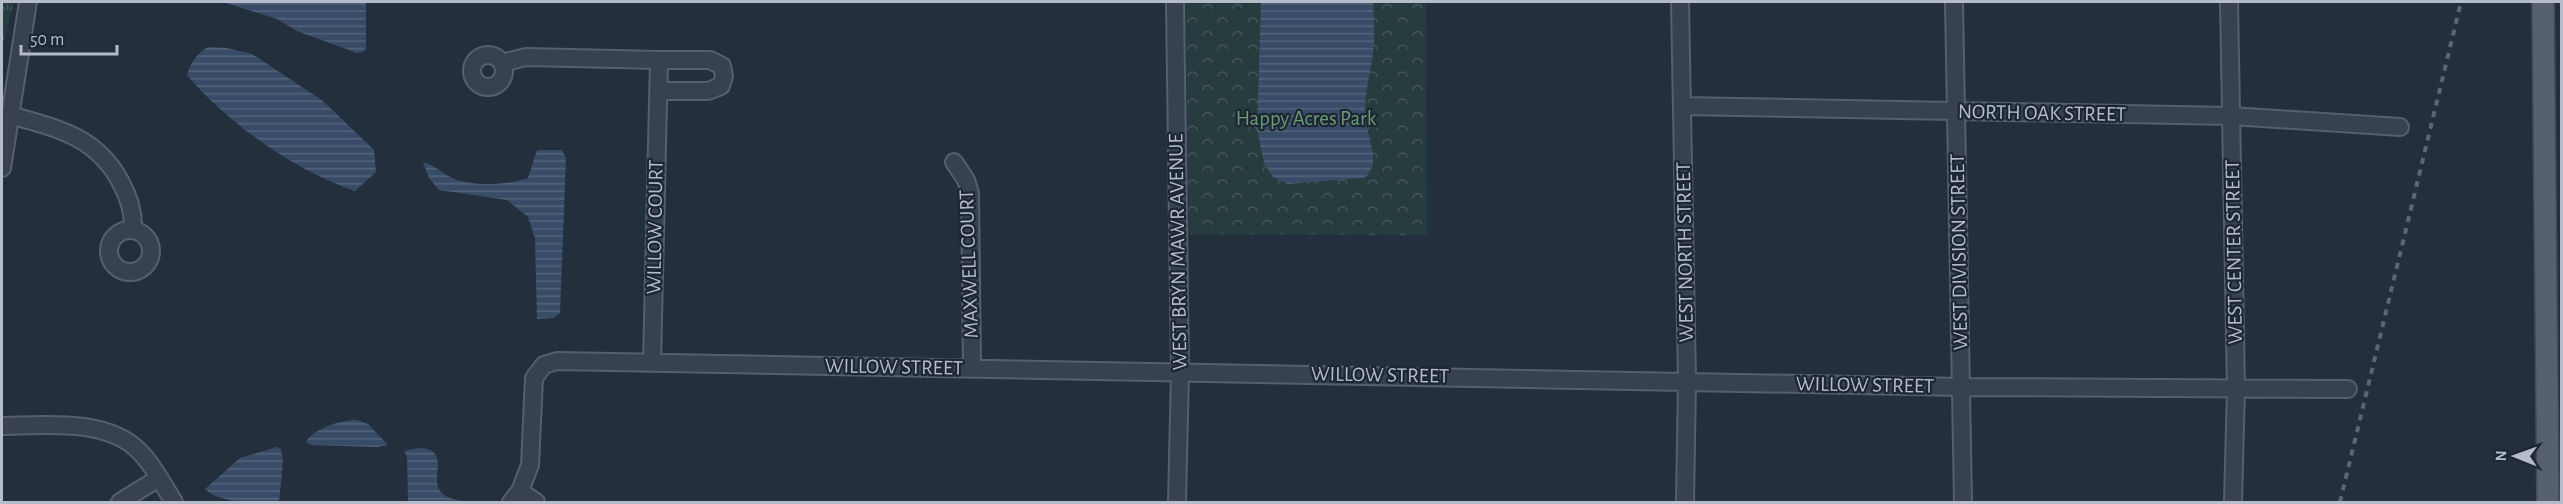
<svg xmlns="http://www.w3.org/2000/svg" width="2563" height="504" font-family="'Alegreya Sans',sans-serif">
<defs>
<pattern id="grass-tufts" width="24" height="20" patternUnits="userSpaceOnUse" patternTransform="scale(1.5)"><rect width="24" height="20" fill="#263c3f"/><path d="M3 7l-1-3M5 7V3M7 7l1-3M15 17l-1-3M17 17v-4M19 17l1-3" fill="none" stroke="#435659"/></pattern>
<pattern id="forest-crowns" width="20" height="18" patternUnits="userSpaceOnUse" patternTransform="scale(1.5)"><rect width="20" height="18" fill="#263c3f"/><path d="M2 6a3 3 0 1 1 6 0M12 15a3 3 0 1 1 6 0" fill="none" stroke="#435659"/></pattern>
<pattern id="water-rules" width="6" height="5" patternUnits="userSpaceOnUse" patternTransform="scale(1.5)"><rect width="6" height="5" fill="#394c67"/><path d="M0 2.5h6" fill="none" stroke="#53647b"/></pattern>
</defs>
<rect width="100%" height="100%" fill="#242f3e"/>
<path fill="url(#grass-tufts)" d="M 2,2 L 14,2 L 2,47 Z"/>
<path fill="url(#forest-crowns)" d="M 1185,2 L 1426,2 L 1427,235 L 1189,234 Z"/>
<path fill="url(#water-rules)" d="M 223,2 L 366,2 L 366,48 L 363,52 L 357,53 L 297,31 L 277,19 Z
M 1261,2 L 1373,2 C 1374,19 1375,35 1373,53 C 1370,75 1363,99 1366,122 C 1368,139 1382,166 1364,178 L 1288,184 L 1273,177 L 1264,163 L 1257,129 Z
M 208,47 L 227,48 L 252,54 L 323,101 L 374,150 L 376,172 L 355,191 C 297,172 227,123 187,75 C 190,64 197,53 208,47 Z
M 537,150 L 562,150 L 566,158 L 560,313 L 554,318 L 537,319 L 535,238 L 528,217 L 507,200 L 439,190 L 429,178 L 423,162 C 434,165 442,173 452,178 C 473,187 507,185 528,178 Z
M 357,420 L 368,424 L 388,445 L 377,447 L 311,445 L 306,442 C 314,428 341,420 357,420 Z
M 277,447 L 281,449 L 283,462 L 279,502 C 258,503 220,504 205,489 L 240,458 Z
M 418,448 C 463,449 409,496 464,501 L 408,502 L 407,456 L 404,451 Z"/>
<g fill="none" stroke-linecap="round" stroke-linejoin="round">
<g stroke="#565f6c" stroke-width="20">
<path id="minor" d="M 1175,2 L 1180,372 L 1177,502
M 1680,2 L 1687,381 L 1685,502
M 1954,2 L 1963,502
M 2229,2 L 2236,389 L 2233,502
M472 71a16 16 0 1 1 32 0a16 16 0 1 1-32 0Z
M 502,63 L 526,57 L 659,60 L 652,363
M 658,91 L 708,91 L 721,86 L 724,76 L 722,66 L 710,60 L 659,60
M 1683,106 L 2231,116 L 2400,127
M 10,115 C 56,128 96,136 120,181 C 129,197 134,212 133,230
M 954,162 L 966,180 L 970,193 L 972,369
M 2,168 L 28,2
M109 251a21 21 0 1 1 42 0a21 21 0 1 1-42 0Z
M 2,426 C 45,425 108,418 140,452 C 154,466 163,485 174,502
M 520,491 L 536,502
M 120,502 L 159,478
M 511,502 L 520,491 L 530,465 L 534,378 L 544,365 L 557,361 L 1962,387 L 2348,389"/>
</g>
<g stroke="#414a57" stroke-width="24">
<path id="major" d="M 2543,2 L 2548,502"/>
</g>
<use href="#minor" stroke="#38414e" stroke-width="16"/>
<use href="#major" stroke="#56606e" stroke-width="21"/>
<path stroke="#5a6575" stroke-width="4" stroke-dasharray="6 6" stroke-linecap="butt" d="M 2340,502 L 2461,2"/>
</g>
<g text-anchor="middle" dominant-baseline="central" stroke-width="4.5" stroke-linejoin="round" paint-order="stroke">
<g font-size="21" fill="#b4bcc9" stroke="#1d2633">
<text transform="translate(2042 113) rotate(1)">NORTH OAK STREET</text>
<text transform="translate(655 227) rotate(-89)">WILLOW COURT</text>
<text transform="translate(1178 252) rotate(-91)">WEST BRYN MAWR AVENUE</text>
<text transform="translate(1685 252) rotate(-91)">WEST NORTH STREET</text>
<text transform="translate(1959 252) rotate(-91)">WEST DIVISION STREET</text>
<text transform="translate(2234 252) rotate(-91)">WEST CENTER STREET</text>
<text transform="translate(969 264) rotate(-92)">MAXWELL COURT</text>
<text transform="translate(894 367) rotate(1)">WILLOW STREET</text>
<text transform="translate(1380 375) rotate(1)">WILLOW STREET</text>
<text transform="translate(1865 385) rotate(1)">WILLOW STREET</text>
</g>
<g font-size="21" fill="#6b9a76" stroke="#1d2633">
<text x="1306" y="118">Happy Acres Park</text>
</g>
</g>
<rect width="2563" height="504" fill="none" stroke="#b4bcc9" stroke-width="6"/>
<g transform="translate(2515 456) rotate(271)" stroke="#1d2633" stroke-width="4.5" paint-order="stroke">
<path d="M0-4.5L10 22L0 15L-10 22Z" fill="#b4bcc9"/>
<text y="-9" font-size="16" font-weight="bold" text-anchor="middle" fill="#b4bcc9">N</text>
</g>
<path d="M21 45v9h96v-9" fill="none" stroke="#b4bcc9" stroke-width="3"/>
<text x="30" y="45" font-size="18" fill="#b4bcc9" stroke="#1d2633" stroke-width="4.5" paint-order="stroke">50 m</text>
</svg>
